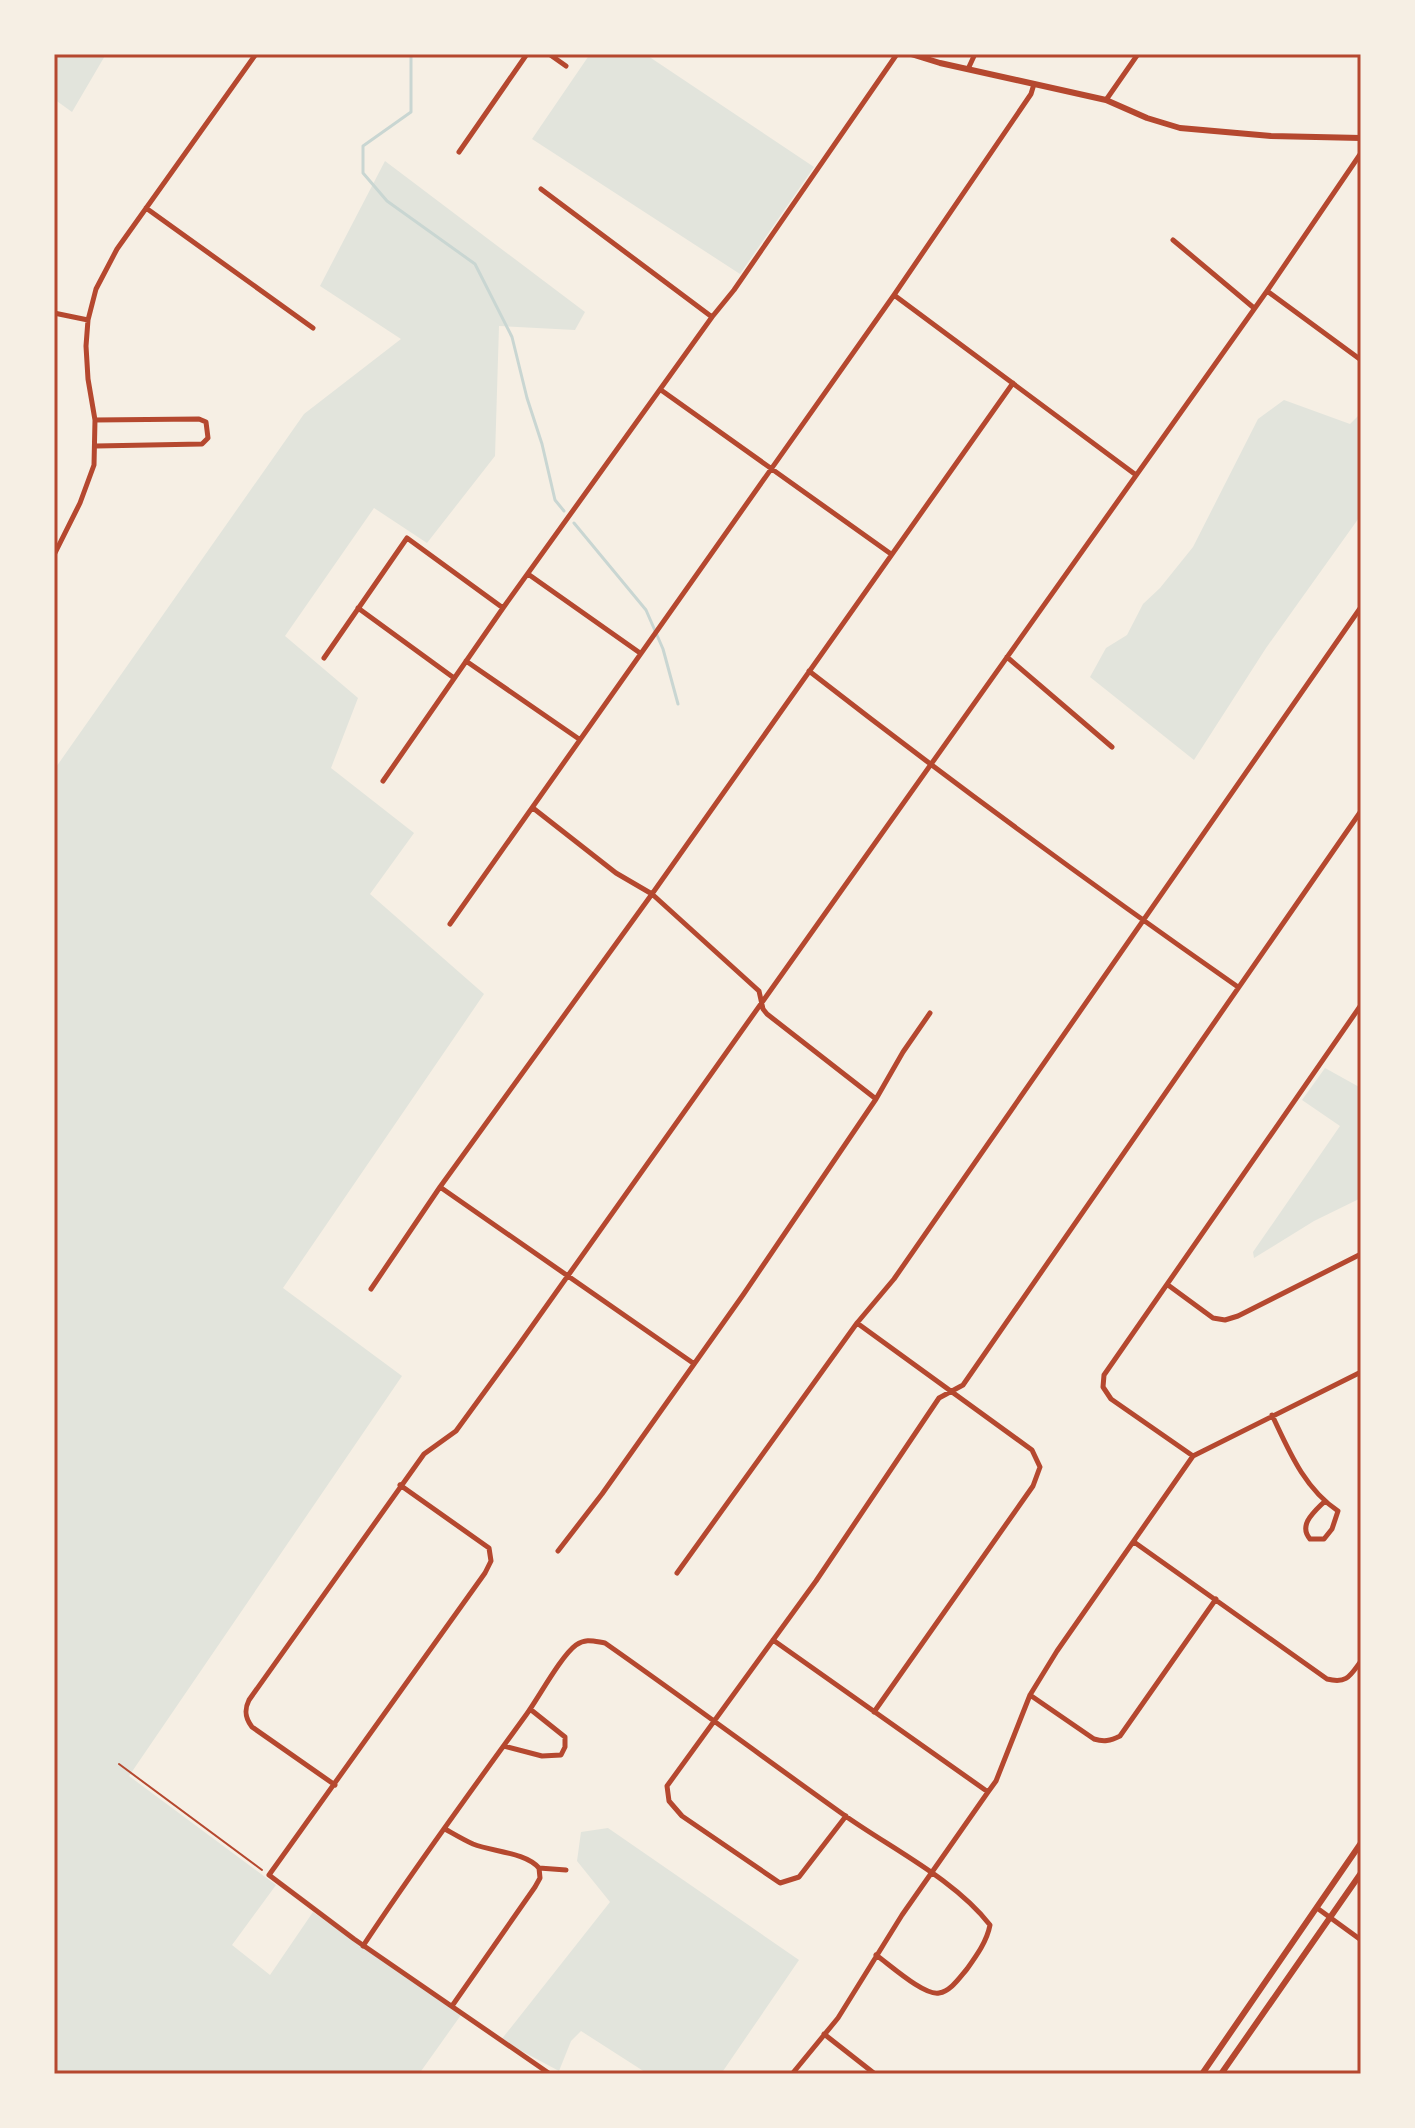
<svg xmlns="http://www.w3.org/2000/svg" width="1415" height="2128" font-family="'IBM Plex Serif',serif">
<rect width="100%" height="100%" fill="#f6efe4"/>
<path fill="#e2e4dc" d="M 54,54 L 106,54 L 72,112 L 54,99 Z
M 590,54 L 645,54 L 814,167 L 740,274 L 532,139 Z
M 385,161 L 585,312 L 575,330 L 499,326 L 495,456 L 427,543 L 374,508 L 285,636 L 358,698 L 331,768 L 414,833 L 370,894 L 484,994 L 283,1288 L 402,1376 L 129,1776 L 276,1885 L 232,1945 L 270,1975 L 313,1912 L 461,2015 L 419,2074 L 54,2074 L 54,770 L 304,414 L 401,339 L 320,286 Z
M 1284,400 L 1350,424 L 1361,413 L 1361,515 L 1266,648 L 1194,760 L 1090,677 L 1106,648 L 1127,635 L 1143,604 L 1160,588 L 1193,547 L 1258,419 Z
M 1325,1068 L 1361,1088 L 1361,1198 L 1314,1221 L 1254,1258 L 1253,1252 L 1340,1126 L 1302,1100 Z
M 608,1828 L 799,1960 L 721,2074 L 648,2074 L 581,2031 L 571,2041 L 559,2071 L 501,2040 L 610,1902 L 577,1861 L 581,1832 Z"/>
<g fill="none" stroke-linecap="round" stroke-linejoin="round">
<path stroke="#c9d6d2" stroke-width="3" d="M 411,54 L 411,112 L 363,146 L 363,173 L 387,201 L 475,264 L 512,337 L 527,398 L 542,444 L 555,500 L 564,511
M 574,523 L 646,610 L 663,649 L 678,704"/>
<path stroke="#b5482f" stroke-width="2" d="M 119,1764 L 262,1870"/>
<path stroke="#b5482f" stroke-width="5" d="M 549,54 L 566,66
M 968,69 L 975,54
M 1106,100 L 1138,54
M 459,152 L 527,54
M 541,189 L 712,317
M 146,208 L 313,328
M 1173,240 L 1254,308
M 1267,291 L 1361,360
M 894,295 L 1136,475
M 54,313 L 88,320
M 661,390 L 891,554
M 95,420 L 199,419 L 206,422 L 208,438 L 202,444 L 96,446
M 54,555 L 80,503 L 94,465 L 95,420 L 88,379 L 86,346 L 88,320 L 96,289 L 117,249 L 256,54
M 528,574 L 640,653
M 358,608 L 454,678
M 1007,657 L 1112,747
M 324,658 L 407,538 L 503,608
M 466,661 L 579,739
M 809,671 C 949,780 1092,885 1238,987
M 383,781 L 503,608 L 712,317 L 734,290 L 897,54
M 533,808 L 616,873 L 652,894 L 759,991 L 763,1009 L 767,1014 L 876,1099
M 450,924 L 894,295 L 1031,94 L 1034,84
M 440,1187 L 693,1363
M 1168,1285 L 1213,1318 L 1225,1320 L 1238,1316 L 1361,1254
M 371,1289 L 440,1187 L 652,894 L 1013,383
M 857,1323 L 1032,1450 L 1040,1467 L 1033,1486 L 874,1712
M 1272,1415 C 1289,1451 1304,1488 1338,1511 L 1332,1529 L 1324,1539 L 1310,1539 C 1298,1525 1314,1512 1324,1502
M 1193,1456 L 1111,1399 L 1103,1387 L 1104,1375 L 1361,1005
M 400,1485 L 489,1548 L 491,1561 L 485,1573 L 269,1875 L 354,1939 L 550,2074
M 1134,1542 L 1327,1679 C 1347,1684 1350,1676 1361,1661
M 558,1551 L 602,1494 L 743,1295 L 876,1099 L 903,1052 L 930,1013
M 677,1573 L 857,1323 L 894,1279 L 1361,607
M 773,1640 L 988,1792
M 1030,1695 L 1094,1739 C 1104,1742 1110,1741 1120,1736 L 1216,1599
M 504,1746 L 542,1756 L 561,1755 L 565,1747 L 565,1737 L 530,1709
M 335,1785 L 252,1727 C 245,1718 244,1710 249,1700 L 424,1454 L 456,1431 L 518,1346 L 1267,291 L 1361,153
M 846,1816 L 799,1877 L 780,1883 L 682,1816 L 669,1801 L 667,1786 L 816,1581 L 939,1398 L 963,1385 L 1361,811
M 445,1829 C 454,1834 464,1840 473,1844 C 493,1852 525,1852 539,1868 L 566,1870
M 1317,1908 L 1361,1940
M 363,1946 C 415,1867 471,1791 526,1715 C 539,1697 561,1656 576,1645 C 586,1638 593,1641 605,1643 C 685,1699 764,1758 844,1815 C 892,1849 954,1879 990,1925 C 987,1941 977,1955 967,1969 C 960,1977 951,1991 939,1993 C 924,1996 889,1964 876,1955
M 452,2006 L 535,1887 L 540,1878 L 539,1868
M 824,2034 L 875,2074
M 792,2074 L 838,2018 L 902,1915 L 988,1792 L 996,1781 L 1030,1695 L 1057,1651 L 1193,1456 L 1361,1372"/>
<path stroke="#b5482f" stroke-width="6" d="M 911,54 L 940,63 L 1106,100 L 1147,118 L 1180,128 L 1271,136 L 1361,138"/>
<path stroke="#b5482f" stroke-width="6" d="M 1202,2074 L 1361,1843
M 1221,2074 L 1361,1873"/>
</g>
<rect width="1415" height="2128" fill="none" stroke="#f6efe4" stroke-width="112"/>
<rect x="56" y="56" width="1303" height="2016" fill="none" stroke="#b5482f" stroke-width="3"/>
</svg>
